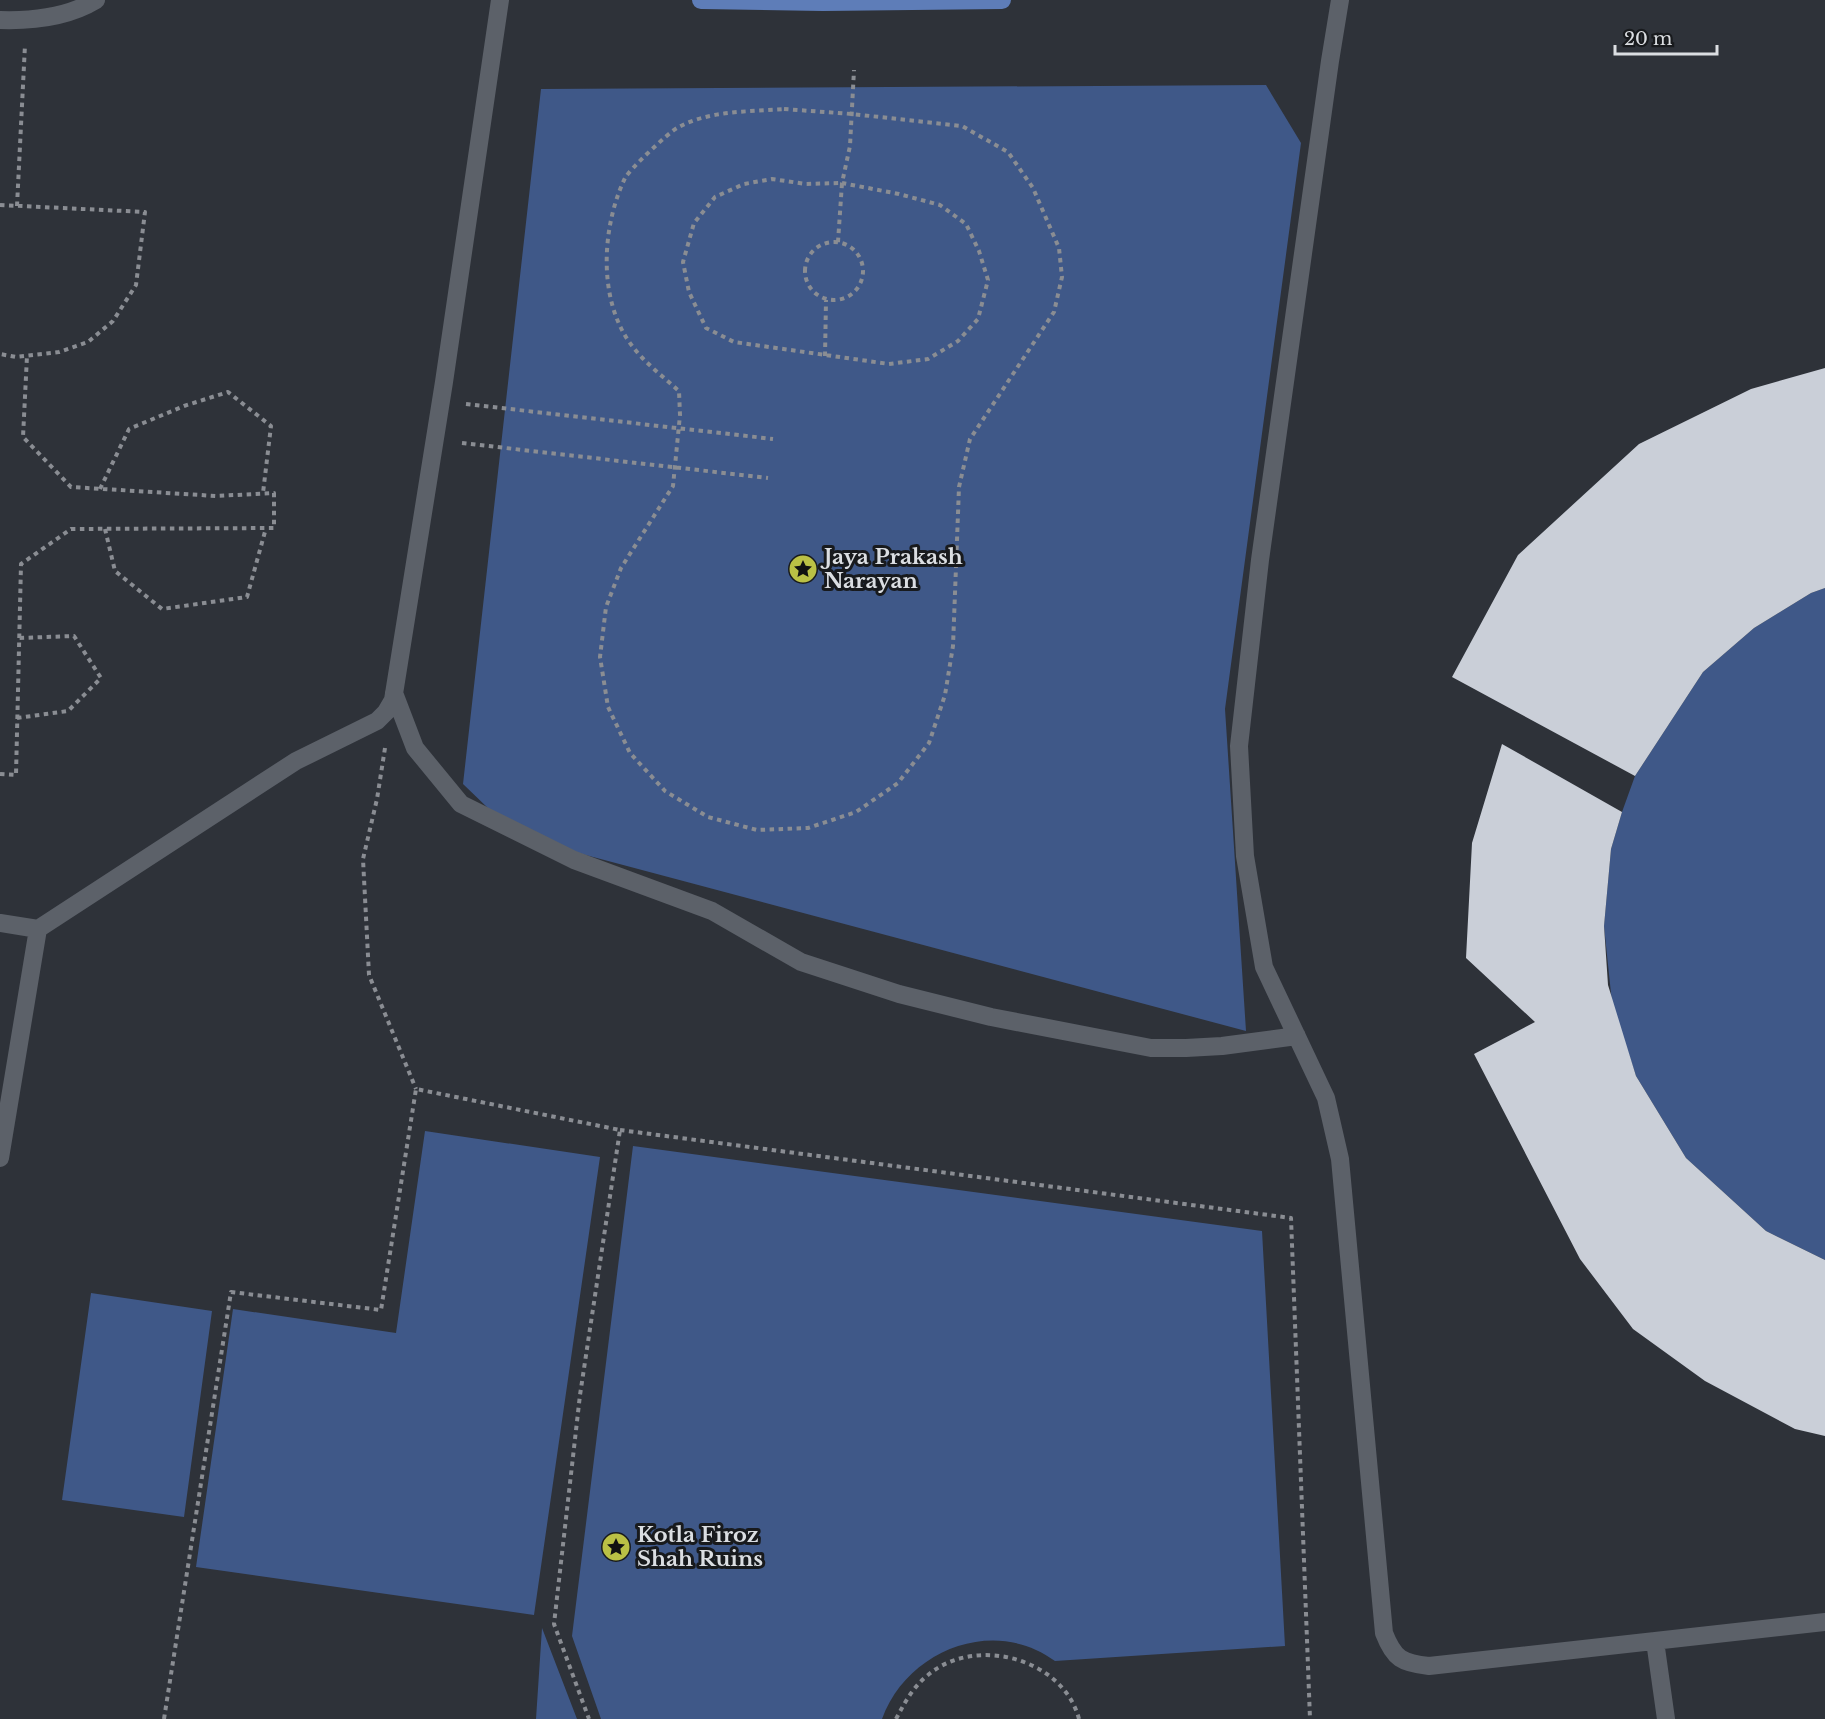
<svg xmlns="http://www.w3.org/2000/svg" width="1825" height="1719" font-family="'Libre Baskerville',serif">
<rect width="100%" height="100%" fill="#2e3239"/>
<path fill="#3f5888" d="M 1266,85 L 1301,143 L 1225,709 L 1246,1031 L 518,837 L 463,784 L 541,89 Z
M 1825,588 L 1825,1260 L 1766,1231 L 1686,1158 L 1636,1076 L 1612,1003 L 1604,926 L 1611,849 L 1622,812 L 1635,776 L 1703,672 L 1754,628 L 1811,593 Z
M 425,1131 L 600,1157 L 534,1615 L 196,1567 L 233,1309 L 396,1333 Z
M 633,1146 L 1262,1231 L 1285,1646 L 1055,1661 C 994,1616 907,1650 882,1719 L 601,1719 L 572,1636 Z
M 91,1293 L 212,1311 L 184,1517 L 62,1500 Z
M 542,1628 L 577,1719 L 536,1719 Z"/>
<path fill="#cacfd8" d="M 1825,368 L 1825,588 L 1811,593 L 1754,628 L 1703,672 L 1635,776 L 1452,677 L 1518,555 L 1639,444 L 1751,389 Z
M 1502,744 L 1622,812 L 1611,849 L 1604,926 L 1608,985 L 1636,1076 L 1686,1158 L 1766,1231 L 1825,1260 L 1825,1436 L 1795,1429 L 1705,1381 L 1633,1329 L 1580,1259 L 1474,1054 L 1535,1022 L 1466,958 L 1472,843 Z"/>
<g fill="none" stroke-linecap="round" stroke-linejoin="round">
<path stroke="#8a8d93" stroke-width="4" stroke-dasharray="4.5 4.5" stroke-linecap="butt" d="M 784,109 L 852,114 L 962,126 L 1008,152 L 1033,188 L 1059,248 L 1062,277 L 1054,312 L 970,439 L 959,487 L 953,646 L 945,695 L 929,743 L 898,783 L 856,812 L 808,828 L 757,830 L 708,817 L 665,791 L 630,753 L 608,707 L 600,657 L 606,607 L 621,568 L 673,486 L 680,415 L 679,391 C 658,372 634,355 621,328 C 599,284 604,222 625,178 C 630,169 668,133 677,128 C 709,110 748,112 784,109 Z
M 0,205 L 145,212 L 136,285 L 113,321 L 88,342 L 59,352 L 16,357 L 0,354
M 17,206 L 25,45
M805 271a29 29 0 1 1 58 0a29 29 0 1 1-58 0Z
M 838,242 L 842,183 L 806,184 L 772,179 L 744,184 L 715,197 L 694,223 L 683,262 L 689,292 L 706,328 L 734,342 L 889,364 L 928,359 L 958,341 L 978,319 L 988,280 L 979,251 L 966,224 L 940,205 L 899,194 L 842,183 L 850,146 L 854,70
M 825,356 L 826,300
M 466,404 L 773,439
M 462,443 L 768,478
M 100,489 L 129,429 L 184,406 L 228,392 L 271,426 L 263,493
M 105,529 L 115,571 L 162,609 L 247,597 L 266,528
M 17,718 L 68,711 L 101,678 L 74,636 L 19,638
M 385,748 L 377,799 L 363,859 L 369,975 L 416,1089
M 0,774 L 16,775 L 21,564 L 71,529 L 274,528 L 274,493 L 216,496 L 71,487 L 23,437 L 27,356
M 620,1130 L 1291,1218 L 1310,1719
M 164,1719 L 231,1292 L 381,1310 L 416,1089 L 620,1130 L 580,1395 L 554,1624 L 589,1719
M 896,1719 C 905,1702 913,1687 928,1675 C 975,1635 1063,1658 1079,1719"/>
<path stroke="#5c6169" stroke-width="18" d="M 1340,0 L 1330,61 L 1260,560 L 1239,746 L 1245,856 L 1264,967 L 1326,1098 L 1340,1159 L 1384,1633 C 1394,1659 1402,1663 1429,1666 L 1825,1622
M 0,20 C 32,21 68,17 96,0
M 394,693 L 415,748 L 461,804 L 574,860 L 712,911 L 801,962 L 899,994 L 991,1017 L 1151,1048 L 1186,1048 L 1222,1046 L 1297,1036
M 0,923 L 38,929
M 0,1158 L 38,929 L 296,761 L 377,721 L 386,712 L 393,700 L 444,382 L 500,0
M 1655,1641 L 1666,1719"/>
<path stroke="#5e7db8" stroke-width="18" d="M 701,0 L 823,2 L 1002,0"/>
</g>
<defs>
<g id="sight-disc" transform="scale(1.5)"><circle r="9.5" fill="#bac045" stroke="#181a1d"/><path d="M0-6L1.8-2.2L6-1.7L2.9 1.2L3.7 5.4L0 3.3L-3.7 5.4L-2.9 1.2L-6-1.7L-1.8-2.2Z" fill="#111"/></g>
</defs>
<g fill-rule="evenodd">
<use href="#sight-disc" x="803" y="569"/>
<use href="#sight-disc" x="616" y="1547"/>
</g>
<g text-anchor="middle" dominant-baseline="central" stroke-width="6" stroke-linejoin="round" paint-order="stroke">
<g font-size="21" font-weight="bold" fill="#dbdee2" stroke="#181a1d" text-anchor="start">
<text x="824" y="557">Jaya Prakash<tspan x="824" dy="24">Narayan</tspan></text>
<text x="637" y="1535">Kotla Firoz<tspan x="637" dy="24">Shah Ruins</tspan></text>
</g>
</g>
<path d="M1615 45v9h102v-9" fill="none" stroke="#dbdee2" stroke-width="3"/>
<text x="1624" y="45" font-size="18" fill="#dbdee2" stroke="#181a1d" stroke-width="4.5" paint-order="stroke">20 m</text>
</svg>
